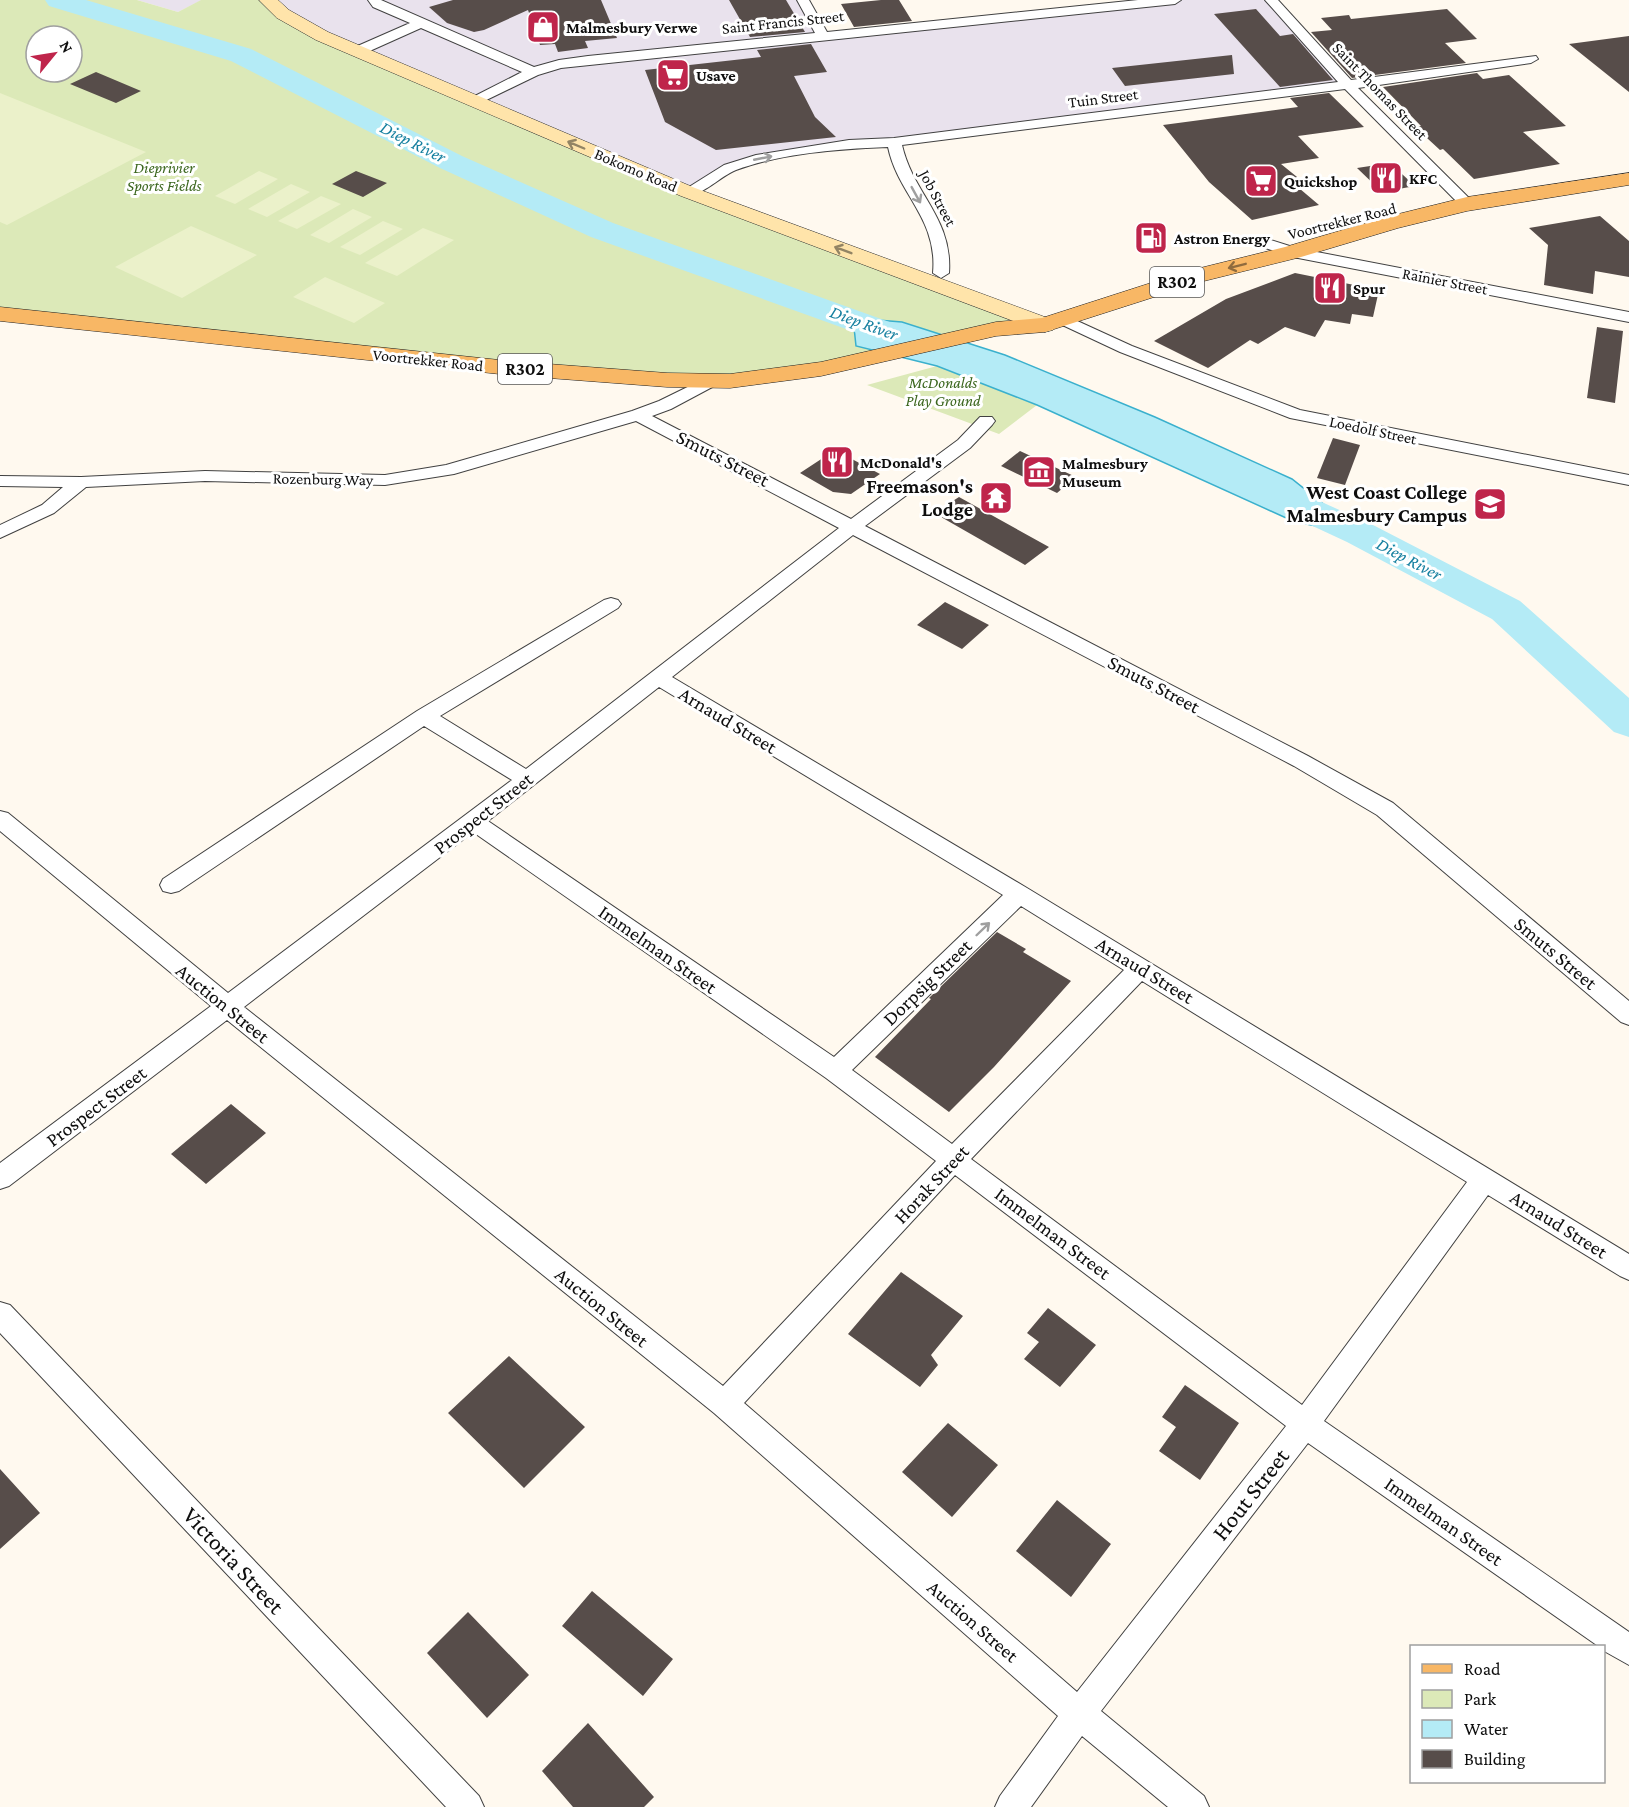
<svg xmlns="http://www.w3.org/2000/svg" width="1629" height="1807" font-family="'Crimson Pro',serif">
<rect width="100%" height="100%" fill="#fff9ef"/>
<path fill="#e9e2ed" d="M 137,0 L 202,0 L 178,12 Z
M 268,0 L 803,0 L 824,36 L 1175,0 L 1271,0 L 1348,85 L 761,158 L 688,192 L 322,36 Z"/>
<path fill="#dce9b8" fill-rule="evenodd" d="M 0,0 L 137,0 L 178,12 L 201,0 L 268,0 L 283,14 L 474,102 L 1015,315 L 996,329 L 919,347 L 710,381 L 0,314 ZM 36,36 L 72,36 L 72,72 L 36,72 Z
M 937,366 L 1037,405 L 999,434 L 867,385 Z"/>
<path fill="#ebf1ca" d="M 0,93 L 146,152 L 7,225 L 0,222 Z
M 259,171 L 278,179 L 235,204 L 215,196 Z
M 291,184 L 310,192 L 267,217 L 248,209 Z
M 321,196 L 341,204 L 297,229 L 278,221 Z
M 353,209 L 372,217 L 329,243 L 310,235 Z
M 383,221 L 403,229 L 360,255 L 340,247 Z
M 191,226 L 257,255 L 182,298 L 115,267 Z
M 423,228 L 454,240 L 397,276 L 365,263 Z
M 325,277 L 385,303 L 354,323 L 293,297 Z"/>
<path fill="#b4ebf6" stroke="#3ab0cd" stroke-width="1.5" d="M 853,318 L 902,322 L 1005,355 L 1155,417 L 1292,479 L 1361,534 L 1295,522 L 1037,405 L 937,366 L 856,346 Z"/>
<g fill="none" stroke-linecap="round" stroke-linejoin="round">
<path fill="#b4ebf6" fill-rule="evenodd" d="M 45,0 L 86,0 L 251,49 L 462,156 L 613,223 L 923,334 L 928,341 L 923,348 L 911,351 L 899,348 L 591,237 L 440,168 L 231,61 L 49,6 Z
M 1302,495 L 1315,499 L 1375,526 L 1520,601 L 1629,698 L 1629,737 L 1614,732 L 1492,619 L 1347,542 L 1289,515 L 1283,507 L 1289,499 Z"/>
</g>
<path fill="#574d4a" d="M 453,0 L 601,0 L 617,38 L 585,41 L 588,48 L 558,52 L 555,44 L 540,45 L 528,10 L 484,30 L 474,32 L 447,23 L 429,7 Z
M 729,0 L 786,0 L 805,32 L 750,37 Z
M 881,0 L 899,0 L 912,21 L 854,27 L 841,4 Z
M 1256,9 L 1280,36 L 1293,34 L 1333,80 L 1280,87 L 1214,14 Z
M 1447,9 L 1477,39 L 1445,43 L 1466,63 L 1352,78 L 1311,32 L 1332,30 L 1321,18 L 1349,15 L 1351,19 Z
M 1629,36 L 1629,92 L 1569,44 Z
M 811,44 L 827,72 L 794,76 L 815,117 L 836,137 L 716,150 L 665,122 L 645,70 L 761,57 L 757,50 Z
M 1232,55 L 1234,74 L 1125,86 L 1112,68 Z
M 96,72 L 141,91 L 116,103 L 70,84 Z
M 1477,73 L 1483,79 L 1509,75 L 1566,126 L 1523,132 L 1560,164 L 1474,179 L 1443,149 L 1440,150 L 1415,127 L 1421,126 L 1383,87 Z
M 1329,93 L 1364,127 L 1298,136 L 1319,158 L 1281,164 L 1302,181 L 1293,183 L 1319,205 L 1252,220 L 1209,182 L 1163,125 L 1298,107 L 1290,98 Z
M 1390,163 L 1415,186 L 1382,192 L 1357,168 Z
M 356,171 L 387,183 L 363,197 L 332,184 Z
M 1600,216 L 1629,241 L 1629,277 L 1595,271 L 1593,294 L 1544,285 L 1548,245 L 1529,228 Z
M 1295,273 L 1379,290 L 1373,317 L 1352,314 L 1350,324 L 1325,320 L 1315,337 L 1285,327 L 1258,344 L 1250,340 L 1208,368 L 1154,341 L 1226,299 Z
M 1597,327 L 1623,331 L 1615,403 L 1587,398 Z
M 1333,438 L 1360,445 L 1345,485 L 1317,478 Z
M 835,450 L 880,474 L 851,494 L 833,492 L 800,473 Z
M 1020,451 L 1076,477 L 1057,493 L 1001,466 Z
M 959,497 L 1049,547 L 1025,565 L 934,513 Z
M 945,602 L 989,625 L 962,649 L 917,625 Z
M 997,932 L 1026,949 L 1023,952 L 1071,981 L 994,1067 L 949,1112 L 875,1057 L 931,999 L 929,998 Z
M 231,1104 L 266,1133 L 206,1184 L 171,1154 Z
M 901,1272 L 963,1316 L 931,1355 L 938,1365 L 920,1387 L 848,1334 Z
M 1048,1308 L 1096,1345 L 1060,1387 L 1024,1359 L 1039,1342 L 1027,1333 Z
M 509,1356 L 585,1427 L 524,1488 L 448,1413 Z
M 1185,1385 L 1239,1423 L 1200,1480 L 1159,1451 L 1176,1427 L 1162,1417 Z
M 948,1423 L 998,1465 L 952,1517 L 902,1472 Z
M 0,1469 L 40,1513 L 0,1549 Z
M 1057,1500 L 1111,1544 L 1071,1597 L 1016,1551 Z
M 592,1591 L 673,1659 L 643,1696 L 562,1626 Z
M 468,1612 L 529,1675 L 487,1718 L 427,1653 Z
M 588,1723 L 654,1797 L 644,1807 L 573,1807 L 542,1771 Z"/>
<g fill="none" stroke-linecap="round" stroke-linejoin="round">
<g stroke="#414141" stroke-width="2">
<path id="minor" d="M 368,0 L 381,0 L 534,67 L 559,60 L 588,56 L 815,33 L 797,0 L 809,0 L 827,32 L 1138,0 L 1181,0 L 1175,4 L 561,68 L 538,75 L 474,106 L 467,102 L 469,99 L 522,72 L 421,28 L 363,54 L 353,54 L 351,51 L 353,48 L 410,23 L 373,7 Z
M 1265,0 L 1278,0 L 1351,80 L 1536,56 L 1538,59 L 1531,63 L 1358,88 L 1472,201 L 1474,204 L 1472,207 L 1462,207 L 1345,89 L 902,145 C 913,194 953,218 949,273 L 941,278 L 933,273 C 938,218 898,195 888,147 C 838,149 783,153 736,170 C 720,176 700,199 683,195 L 681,192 L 724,165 L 756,155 L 849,140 L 894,138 L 1338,82 Z
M 1261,237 L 1296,248 L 1629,312 L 1629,322 L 1293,257 L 1256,245 L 1253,242 L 1256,239 Z
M 1062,314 L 1132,346 L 1300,410 L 1629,475 L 1629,485 L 1290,418 L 1120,352 L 1056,322 L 1054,319 L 1056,316 Z
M 710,376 L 718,381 L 716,385 L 671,409 L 652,416 L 851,519 L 958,440 L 980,417 L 992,417 L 995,421 L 992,425 L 970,448 L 865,526 L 1308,756 L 1393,803 L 1629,1001 L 1629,1025 L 1621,1022 L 1377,815 L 1294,766 L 853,535 L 672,677 L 1027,888 L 1629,1254 L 1629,1280 L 1620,1276 L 1488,1195 L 1324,1421 L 1629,1632 L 1629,1665 L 1604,1651 L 1604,1646 L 1598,1646 L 1308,1443 L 1101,1711 L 1204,1796 L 1209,1807 L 1168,1807 L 1082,1736 L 1031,1807 L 995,1807 L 1000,1796 L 1058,1716 L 714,1413 L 227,1020 L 9,1186 L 0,1189 L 0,1163 L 211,1006 L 0,831 L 0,811 L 8,813 L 228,993 L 512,780 L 424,726 L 179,891 L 171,893 L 163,891 L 160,885 L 163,879 L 417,711 L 604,600 L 611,598 L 618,600 L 621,604 L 618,608 L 440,716 L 526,769 L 839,528 L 636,421 L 454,474 L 385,485 L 205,481 L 86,487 L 54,513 L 0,538 L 0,525 L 42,505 L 63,487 L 0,486 L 0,476 L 81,477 L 205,471 L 385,475 L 446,465 L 632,411 L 659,401 ZM 659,687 L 1003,895 L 834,1057 L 488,821 ZM 473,832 L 826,1078 L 936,1161 L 723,1386 L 244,1007 ZM 1021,906 L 1124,970 L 952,1144 L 852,1070 ZM 1142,981 L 1467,1182 L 1302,1405 L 971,1159 ZM 955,1175 L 1286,1426 L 1077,1692 L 744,1403 Z
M 0,1302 L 10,1305 L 479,1796 L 484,1807 L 446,1807 L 0,1333 Z"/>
</g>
<g stroke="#303030" stroke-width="1">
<path id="secondary" d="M 259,0 L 278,0 L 289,10 L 328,32 L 695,188 L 1053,320 L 1056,325 L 1053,330 L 1045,332 L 1037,330 L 681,196 L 316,40 L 277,18 Z"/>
</g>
<g stroke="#1f1f1f" stroke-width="1">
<path id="primary" d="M 1629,173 L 1629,185 L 1467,211 L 1398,228 L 1301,257 L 1204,281 L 1045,332 L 996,336 L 821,376 L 730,388 L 667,387 L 509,375 L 0,321 L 0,307 L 509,361 L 667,373 L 730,374 L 821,362 L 996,322 L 1042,318 L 1188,271 L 1285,247 L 1390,216 L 1467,197 Z"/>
</g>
<use href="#minor" fill="#fff" fill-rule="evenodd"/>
<use href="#secondary" fill="#ffe4aa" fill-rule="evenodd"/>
<use href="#primary" fill="#f8b765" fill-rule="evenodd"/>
</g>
<defs><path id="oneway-shaft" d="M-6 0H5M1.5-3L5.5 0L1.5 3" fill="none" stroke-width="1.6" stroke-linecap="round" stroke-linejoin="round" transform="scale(1.5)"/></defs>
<g stroke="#938464">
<use href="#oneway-shaft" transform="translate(576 145) rotate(-157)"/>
<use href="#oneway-shaft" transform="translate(843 250) rotate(-159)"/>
</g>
<g stroke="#9f9f9f">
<use href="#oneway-shaft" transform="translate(763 158) rotate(-11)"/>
<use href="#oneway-shaft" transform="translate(916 195) rotate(61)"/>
<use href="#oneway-shaft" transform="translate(983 929) rotate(-44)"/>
</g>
<use stroke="#8f6b3e" href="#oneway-shaft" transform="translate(1237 266) rotate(166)"/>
<defs>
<g id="shop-square" transform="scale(1.725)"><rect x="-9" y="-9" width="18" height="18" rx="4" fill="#bf254b" stroke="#fff"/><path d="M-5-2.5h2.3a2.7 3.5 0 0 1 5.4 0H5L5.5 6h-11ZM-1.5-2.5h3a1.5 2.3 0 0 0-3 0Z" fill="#fff"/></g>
<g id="supermarket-square" transform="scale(1.725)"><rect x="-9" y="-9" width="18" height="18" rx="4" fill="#bf254b" stroke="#fff"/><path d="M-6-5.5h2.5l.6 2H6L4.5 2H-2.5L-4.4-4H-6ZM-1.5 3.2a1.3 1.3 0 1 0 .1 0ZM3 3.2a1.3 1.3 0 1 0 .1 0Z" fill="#fff"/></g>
<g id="restaurant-square" transform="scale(1.725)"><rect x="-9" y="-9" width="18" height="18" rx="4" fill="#bf254b" stroke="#fff"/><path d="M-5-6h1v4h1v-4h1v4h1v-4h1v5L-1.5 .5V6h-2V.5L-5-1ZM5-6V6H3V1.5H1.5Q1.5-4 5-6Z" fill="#fff"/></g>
<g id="fuel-square" transform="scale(1.725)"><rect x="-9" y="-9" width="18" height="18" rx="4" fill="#bf254b" stroke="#fff"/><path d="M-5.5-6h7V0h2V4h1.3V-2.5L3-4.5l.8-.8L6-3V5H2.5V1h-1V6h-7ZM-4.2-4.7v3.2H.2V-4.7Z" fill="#fff"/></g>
<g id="museum-square" transform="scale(1.725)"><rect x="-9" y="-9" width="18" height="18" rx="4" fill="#bf254b" stroke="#fff"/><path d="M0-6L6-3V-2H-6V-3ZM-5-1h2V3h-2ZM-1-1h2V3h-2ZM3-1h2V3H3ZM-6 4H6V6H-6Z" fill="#fff"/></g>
<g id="temple-square" transform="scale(1.725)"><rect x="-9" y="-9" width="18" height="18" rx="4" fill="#bf254b" stroke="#fff"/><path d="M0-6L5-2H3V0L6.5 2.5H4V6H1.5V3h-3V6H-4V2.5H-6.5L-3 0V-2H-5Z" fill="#fff"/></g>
<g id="university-square" transform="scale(1.725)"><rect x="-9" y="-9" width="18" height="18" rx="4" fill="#bf254b" stroke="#fff"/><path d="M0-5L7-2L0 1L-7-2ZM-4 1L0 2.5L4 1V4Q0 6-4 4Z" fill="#fff"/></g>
</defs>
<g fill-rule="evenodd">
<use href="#shop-square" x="543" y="27"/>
<use href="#supermarket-square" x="673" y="75"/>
<use href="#restaurant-square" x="1386" y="178"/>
<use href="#supermarket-square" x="1261" y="181"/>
<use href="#fuel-square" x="1151" y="238"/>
<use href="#restaurant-square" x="1330" y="288"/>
<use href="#restaurant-square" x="837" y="462"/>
<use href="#museum-square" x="1039" y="472"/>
<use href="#temple-square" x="996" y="498"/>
<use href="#university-square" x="1490" y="504"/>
</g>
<g text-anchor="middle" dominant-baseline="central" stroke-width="6" stroke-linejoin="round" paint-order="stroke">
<g font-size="16" fill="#0e0e0e" stroke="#fff">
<text transform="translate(783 22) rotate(-6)">Saint Francis Street</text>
<text transform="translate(1380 91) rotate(46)">Saint Thomas Street</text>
<text transform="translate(1103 98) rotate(-7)">Tuin Street</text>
<text transform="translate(636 170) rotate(23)">Bokomo Road</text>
<text transform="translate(938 198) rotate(62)">Job Street</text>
<text transform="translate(1342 221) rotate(-14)">Voortrekker Road</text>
<text transform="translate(1445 281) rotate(11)">Rainier Street</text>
<text transform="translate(428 360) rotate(6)">Voortrekker Road</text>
<text transform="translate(1373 430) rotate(12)">Loedolf Street</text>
<text transform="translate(323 479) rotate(1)">Rozenburg Way</text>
</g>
<g font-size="16" font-weight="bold" fill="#0e0e0e" stroke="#fff" text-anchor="start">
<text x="566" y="27">Malmesbury Verwe</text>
<text x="696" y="75">Usave</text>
<text x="1409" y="178">KFC</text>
<text x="1284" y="181">Quickshop</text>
<text x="1174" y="238">Astron Energy</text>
<text x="1353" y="288">Spur</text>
<text x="860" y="462">McDonald's</text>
<text x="1062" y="463">Malmesbury<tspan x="1062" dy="18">Museum</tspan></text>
</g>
<g font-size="16" font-style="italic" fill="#3b661e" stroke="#fff">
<text x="164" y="167">Dieprivier<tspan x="164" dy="18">Sports Fields</tspan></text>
<text x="943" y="382">McDonalds<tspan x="943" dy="18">Play Ground</tspan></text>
</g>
<g font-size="18" font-style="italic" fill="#1780a0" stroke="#fff">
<text transform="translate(413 142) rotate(27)">Diep River</text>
<text transform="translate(864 323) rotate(20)">Diep River</text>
<text transform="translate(1409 559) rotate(28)">Diep River</text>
</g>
<g fill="#fff" stroke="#565656" stroke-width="1.5">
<rect x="1150" y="267" width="54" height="30" rx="4.5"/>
<rect x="498" y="354" width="54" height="30" rx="4.5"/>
</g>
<g font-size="18" font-weight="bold" fill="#0e0e0e">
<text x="1177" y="282">R302</text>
<text x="525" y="369">R302</text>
</g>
<g font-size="20" fill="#0e0e0e" stroke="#fff">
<text transform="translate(723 458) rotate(27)">Smuts Street</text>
<text transform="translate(1154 684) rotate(28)">Smuts Street</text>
<text transform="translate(728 720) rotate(31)">Arnaud Street</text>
<text transform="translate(483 813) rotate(-38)">Prospect Street</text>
<text transform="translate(658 949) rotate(35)">Immelman Street</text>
<text transform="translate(1556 953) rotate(40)">Smuts Street</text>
<text transform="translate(1145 970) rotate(31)">Arnaud Street</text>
<text transform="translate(927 982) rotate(-44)">Dorpsig Street</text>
<text transform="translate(223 1003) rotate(39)">Auction Street</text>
<text transform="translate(96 1106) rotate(-37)">Prospect Street</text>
<text transform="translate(931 1184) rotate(-47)">Horak Street</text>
<text transform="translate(1559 1224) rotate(32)">Arnaud Street</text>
<text transform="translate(1053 1233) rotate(37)">Immelman Street</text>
<text transform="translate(602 1307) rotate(39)">Auction Street</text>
<text transform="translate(1444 1521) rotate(35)">Immelman Street</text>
<text transform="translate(973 1621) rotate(41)">Auction Street</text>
</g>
<g font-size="20" font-weight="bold" fill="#0e0e0e" stroke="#fff" text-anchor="end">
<text x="973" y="486">Freemason's<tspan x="973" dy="23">Lodge</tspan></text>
<text x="1467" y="492">West Coast College<tspan x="1467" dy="23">Malmesbury Campus</tspan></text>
</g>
<g font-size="24" fill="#0e0e0e" stroke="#fff">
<text transform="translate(1250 1494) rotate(-52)">Hout Street</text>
<text transform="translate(234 1560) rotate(47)">Victoria Street</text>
</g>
</g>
<rect x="1410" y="1645" width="195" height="138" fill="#ffffff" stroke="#9f9f9f" stroke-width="1.5"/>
<rect x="1422" y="1664" width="30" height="9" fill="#f8b765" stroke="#9f9f9f" stroke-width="1.5"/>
<text x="1464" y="1675" font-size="18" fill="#0e0e0e">Road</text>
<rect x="1422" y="1690" width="30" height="18" fill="#dce9b8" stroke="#9f9f9f" stroke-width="1.5"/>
<text x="1464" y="1705" font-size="18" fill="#0e0e0e">Park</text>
<rect x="1422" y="1720" width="30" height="18" fill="#b4ebf6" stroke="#9f9f9f" stroke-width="1.5"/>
<text x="1464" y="1735" font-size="18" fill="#0e0e0e">Water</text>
<rect x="1422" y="1750" width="30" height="18" fill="#574d4a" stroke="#9f9f9f" stroke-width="1.5"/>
<text x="1464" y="1765" font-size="18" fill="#0e0e0e">Building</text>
<g transform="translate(54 54) rotate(60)"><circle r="28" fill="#ffffff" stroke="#9f9f9f" stroke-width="1.5"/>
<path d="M0-4.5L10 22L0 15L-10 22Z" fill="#bf254b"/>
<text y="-9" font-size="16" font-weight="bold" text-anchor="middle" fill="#0e0e0e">N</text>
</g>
</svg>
